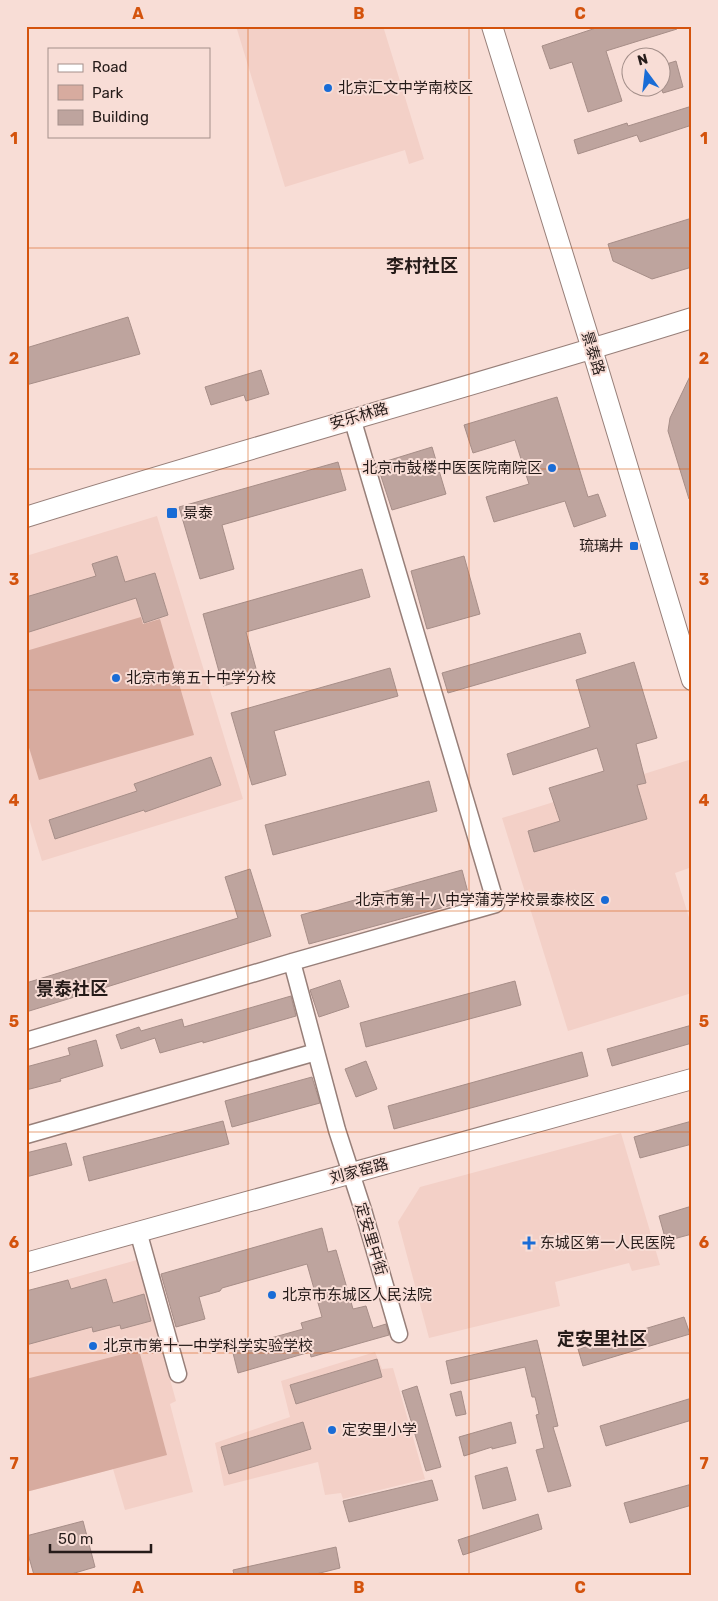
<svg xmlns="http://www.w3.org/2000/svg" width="718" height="1601" font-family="Rubik,'Noto Sans SC',sans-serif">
<rect width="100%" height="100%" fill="#f8ddd6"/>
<path fill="#f3d0c7" d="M 236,26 L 383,26 L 424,159 L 409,164 L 405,150 L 285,187 Z
M 157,516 L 243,799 L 42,861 L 26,809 L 26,556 Z
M 692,759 L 692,867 L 675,873 L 692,927 L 692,993 L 568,1031 L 502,818 Z
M 621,1133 L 660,1265 L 632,1271 L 629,1263 L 555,1282 L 560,1306 L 429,1338 L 398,1222 L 420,1187 Z
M 137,1260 L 176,1401 L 170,1404 L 193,1492 L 125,1510 L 113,1469 L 26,1492 L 26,1291 Z
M 375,1352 L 382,1369 L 393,1368 L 425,1479 L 343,1499 L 341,1493 L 325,1495 L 318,1462 L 224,1486 L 215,1443 L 290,1417 L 281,1381 Z"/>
<path fill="#d7ab9f" d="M 141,617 L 143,624 L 160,619 L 194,735 L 39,780 L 26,738 L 26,651 Z
M 139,1350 L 167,1455 L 26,1492 L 26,1379 Z"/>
<path fill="#bea49e" stroke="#a78e88" d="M 602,26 L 676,26 L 677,29 L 606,51 L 622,101 L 588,112 L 572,62 L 550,69 L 542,46 Z
M 676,61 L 683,87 L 663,93 L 660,85 L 660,66 Z
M 692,106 L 692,125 L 640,142 L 637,135 L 578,154 L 574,140 L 627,123 L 628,126 Z
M 692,218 L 692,267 L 652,279 L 613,261 L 608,244 Z
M 128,317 L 140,354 L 26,385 L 26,348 Z
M 261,370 L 269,394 L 246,401 L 244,395 L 211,405 L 205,387 Z
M 692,372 L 692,499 L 689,499 L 668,431 L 670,418 Z
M 557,397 L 588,497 L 598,494 L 606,516 L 574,527 L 565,501 L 494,522 L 486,497 L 529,484 L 515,440 L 473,453 L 464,425 Z
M 432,447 L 446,494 L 392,510 L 377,464 Z
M 338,462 L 346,490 L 222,525 L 234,569 L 200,579 L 179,507 Z
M 117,556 L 125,582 L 155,573 L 168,615 L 144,623 L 136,598 L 26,633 L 26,597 L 96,576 L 92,564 Z
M 464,556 L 480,614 L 427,629 L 411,571 Z
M 362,569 L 370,597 L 246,632 L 258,676 L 223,686 L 203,614 Z
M 580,633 L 586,653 L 448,693 L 442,673 Z
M 634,662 L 657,738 L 636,744 L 646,783 L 637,785 L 647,819 L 534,852 L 528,831 L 560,821 L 549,788 L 604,771 L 597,748 L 513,775 L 507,754 L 590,727 L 576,680 Z
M 390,668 L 398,696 L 274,731 L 286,775 L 252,785 L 231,713 Z
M 211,757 L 221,785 L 145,812 L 144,810 L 55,839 L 49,820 L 137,791 L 134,784 Z
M 429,781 L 437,811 L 273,855 L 265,825 Z
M 250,869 L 271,936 L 26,1012 L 26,983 L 238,918 L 225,877 Z
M 462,870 L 470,900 L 309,944 L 301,915 Z
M 340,980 L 349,1007 L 319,1017 L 310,990 Z
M 515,981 L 521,1005 L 366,1047 L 360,1023 Z
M 291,996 L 296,1016 L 203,1043 L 203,1041 L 160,1053 L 155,1038 L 121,1049 L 116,1035 L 139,1027 L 141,1031 L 182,1019 L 184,1027 Z
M 692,1025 L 692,1043 L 612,1066 L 607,1049 Z
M 96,1040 L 103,1066 L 60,1079 L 61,1081 L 26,1090 L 26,1067 L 70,1055 L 68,1048 Z
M 582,1052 L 588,1076 L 394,1129 L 388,1106 Z
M 366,1061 L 377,1089 L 356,1097 L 345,1069 Z
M 312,1077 L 320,1103 L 232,1127 L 225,1101 Z
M 223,1121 L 229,1144 L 89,1181 L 83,1157 Z
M 692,1121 L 692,1144 L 640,1158 L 634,1137 Z
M 66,1143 L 72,1165 L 26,1177 L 26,1153 Z
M 692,1206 L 692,1234 L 666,1241 L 659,1216 Z
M 322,1228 L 328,1252 L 336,1250 L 353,1309 L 366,1306 L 373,1328 L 386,1324 L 389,1335 L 311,1357 L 310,1352 L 238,1373 L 232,1349 L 303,1329 L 301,1323 L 322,1317 L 307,1264 L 222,1288 L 220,1291 L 199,1297 L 205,1319 L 176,1327 L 161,1274 Z
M 106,1279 L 113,1303 L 144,1294 L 151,1321 L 121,1329 L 120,1325 L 93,1332 L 92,1327 L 26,1345 L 26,1291 L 68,1280 L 71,1289 Z
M 684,1317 L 690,1334 L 583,1366 L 578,1349 Z
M 537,1340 L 558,1426 L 553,1427 L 571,1486 L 548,1492 L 536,1450 L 544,1448 L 536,1415 L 539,1414 L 535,1397 L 532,1397 L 525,1367 L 451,1384 L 446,1361 Z
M 377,1359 L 382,1377 L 296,1404 L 290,1385 Z
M 417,1386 L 441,1467 L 426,1471 L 402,1391 Z
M 461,1391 L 466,1414 L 456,1416 L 450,1394 Z
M 692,1398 L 692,1420 L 606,1446 L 600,1426 Z
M 303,1422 L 311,1449 L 229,1474 L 221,1447 Z
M 511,1422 L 516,1443 L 492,1449 L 492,1447 L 464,1456 L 459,1437 Z
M 507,1467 L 516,1500 L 483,1509 L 475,1476 Z
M 432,1480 L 438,1500 L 349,1522 L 343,1501 Z
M 692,1484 L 692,1505 L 630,1523 L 624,1503 Z
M 538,1514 L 542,1529 L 463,1555 L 458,1540 Z
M 83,1521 L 95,1567 L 68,1575 L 34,1575 L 26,1547 L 26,1536 Z
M 336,1547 L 340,1568 L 312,1575 L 234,1575 L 233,1570 Z"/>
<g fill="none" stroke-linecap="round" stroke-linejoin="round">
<g stroke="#977f79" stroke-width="19">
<path id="minor" d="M 292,962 L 337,1130 L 363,1210 L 399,1334
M 26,1041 L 292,962 L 496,904 L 352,418
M 26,1135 L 316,1052
M 138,1231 L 178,1374"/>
</g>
<g stroke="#977f79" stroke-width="22">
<path id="tertiary" d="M 492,26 L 592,349 L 692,680
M 26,517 C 247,448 471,387 692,318
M 26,1263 L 692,1079"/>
</g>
<use href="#minor" stroke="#fff" stroke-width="16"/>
<use href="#tertiary" stroke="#fff" stroke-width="20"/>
</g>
<path fill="none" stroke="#d4530d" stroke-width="1" stroke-opacity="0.55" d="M 248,26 L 248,1575M 469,26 L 469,1575M 26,248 L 692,248M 26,469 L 692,469M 26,690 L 692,690M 26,911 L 692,911M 26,1132 L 692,1132M 26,1353 L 692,1353"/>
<g fill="#196cd6" stroke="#f8ddd6" stroke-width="2">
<circle cx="328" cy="88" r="5"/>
<circle cx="552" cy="468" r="5"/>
<rect x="166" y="507" width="12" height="12" rx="2.5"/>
<rect x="629" y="541" width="10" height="10" rx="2.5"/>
<circle cx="116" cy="678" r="5"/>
<circle cx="605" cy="900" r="5"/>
<path d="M526.5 1235.5h5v5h5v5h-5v5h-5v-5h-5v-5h5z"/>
<circle cx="272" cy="1295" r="5"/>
<circle cx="93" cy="1346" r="5"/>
<circle cx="332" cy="1430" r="5"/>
</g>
<g text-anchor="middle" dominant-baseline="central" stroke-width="4" stroke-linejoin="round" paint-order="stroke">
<g font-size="15" fill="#251b19" stroke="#f8ddd6" text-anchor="start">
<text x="338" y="88">北京汇文中学南校区</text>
<text x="542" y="468" text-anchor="end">北京市鼓楼中医医院南院区</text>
<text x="183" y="513">景泰</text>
<text x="624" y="546" text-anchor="end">琉璃井</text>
<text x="126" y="678">北京市第五十中学分校</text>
<text x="595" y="900" text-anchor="end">北京市第十八中学蒲芳学校景泰校区</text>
<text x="540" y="1243">东城区第一人民医院</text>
<text x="282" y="1295">北京市东城区人民法院</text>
<text x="103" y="1346">北京市第十一中学科学实验学校</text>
<text x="342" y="1430">定安里小学</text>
</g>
<g font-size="15" fill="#251b19" stroke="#f8ddd6">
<text transform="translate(593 353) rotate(73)">景泰路</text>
<text transform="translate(359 416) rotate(-16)">安乐林路</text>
<text transform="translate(359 1171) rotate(-15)">刘家窑路</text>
<text transform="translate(371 1239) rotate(73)">定安里中街</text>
</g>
<g font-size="18" font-weight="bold" fill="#251b19" stroke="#f8ddd6">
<text x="422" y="266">李村社区</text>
<text x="72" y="989">景泰社区</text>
<text x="602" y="1339">定安里社区</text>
</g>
</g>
<rect width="718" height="1601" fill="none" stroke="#f8ddd6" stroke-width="55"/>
<rect x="48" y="48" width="162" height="90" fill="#f8ddd6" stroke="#a48f8a"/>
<rect x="58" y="64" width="25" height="8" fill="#ffffff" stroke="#a48f8a"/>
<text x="92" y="72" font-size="15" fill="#251b19">Road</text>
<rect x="58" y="85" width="25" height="15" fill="#d7ab9f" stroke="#a48f8a"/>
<text x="92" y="98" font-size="15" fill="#251b19">Park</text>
<rect x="58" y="110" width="25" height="15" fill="#bea49e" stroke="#a48f8a"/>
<text x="92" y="122" font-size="15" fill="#251b19">Building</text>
<g transform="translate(646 72) rotate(345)"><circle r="24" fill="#f8ddd6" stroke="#a48f8a"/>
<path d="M0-4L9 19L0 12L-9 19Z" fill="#196cd6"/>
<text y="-8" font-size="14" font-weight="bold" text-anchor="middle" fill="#251b19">N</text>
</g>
<path d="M50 1544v8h101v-8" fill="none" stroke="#251b19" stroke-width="2.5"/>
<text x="58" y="1544" font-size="15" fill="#251b19" stroke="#f8ddd6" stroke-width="4" paint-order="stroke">50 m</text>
<rect x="28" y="28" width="662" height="1546" fill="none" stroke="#d4530d" stroke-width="2"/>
<g font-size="16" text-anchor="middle" font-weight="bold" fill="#d4530d">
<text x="138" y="19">A</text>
<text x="359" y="19">B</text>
<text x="580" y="19">C</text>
<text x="14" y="144">1</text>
<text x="704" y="144">1</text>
<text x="14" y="364">2</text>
<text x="704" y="364">2</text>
<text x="14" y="585">3</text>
<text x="704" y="585">3</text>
<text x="14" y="806">4</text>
<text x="704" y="806">4</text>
<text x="14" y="1027">5</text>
<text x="704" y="1027">5</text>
<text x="14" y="1248">6</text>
<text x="704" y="1248">6</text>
<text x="14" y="1469">7</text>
<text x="704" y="1469">7</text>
<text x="138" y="1593">A</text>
<text x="359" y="1593">B</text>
<text x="580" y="1593">C</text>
</g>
</svg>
